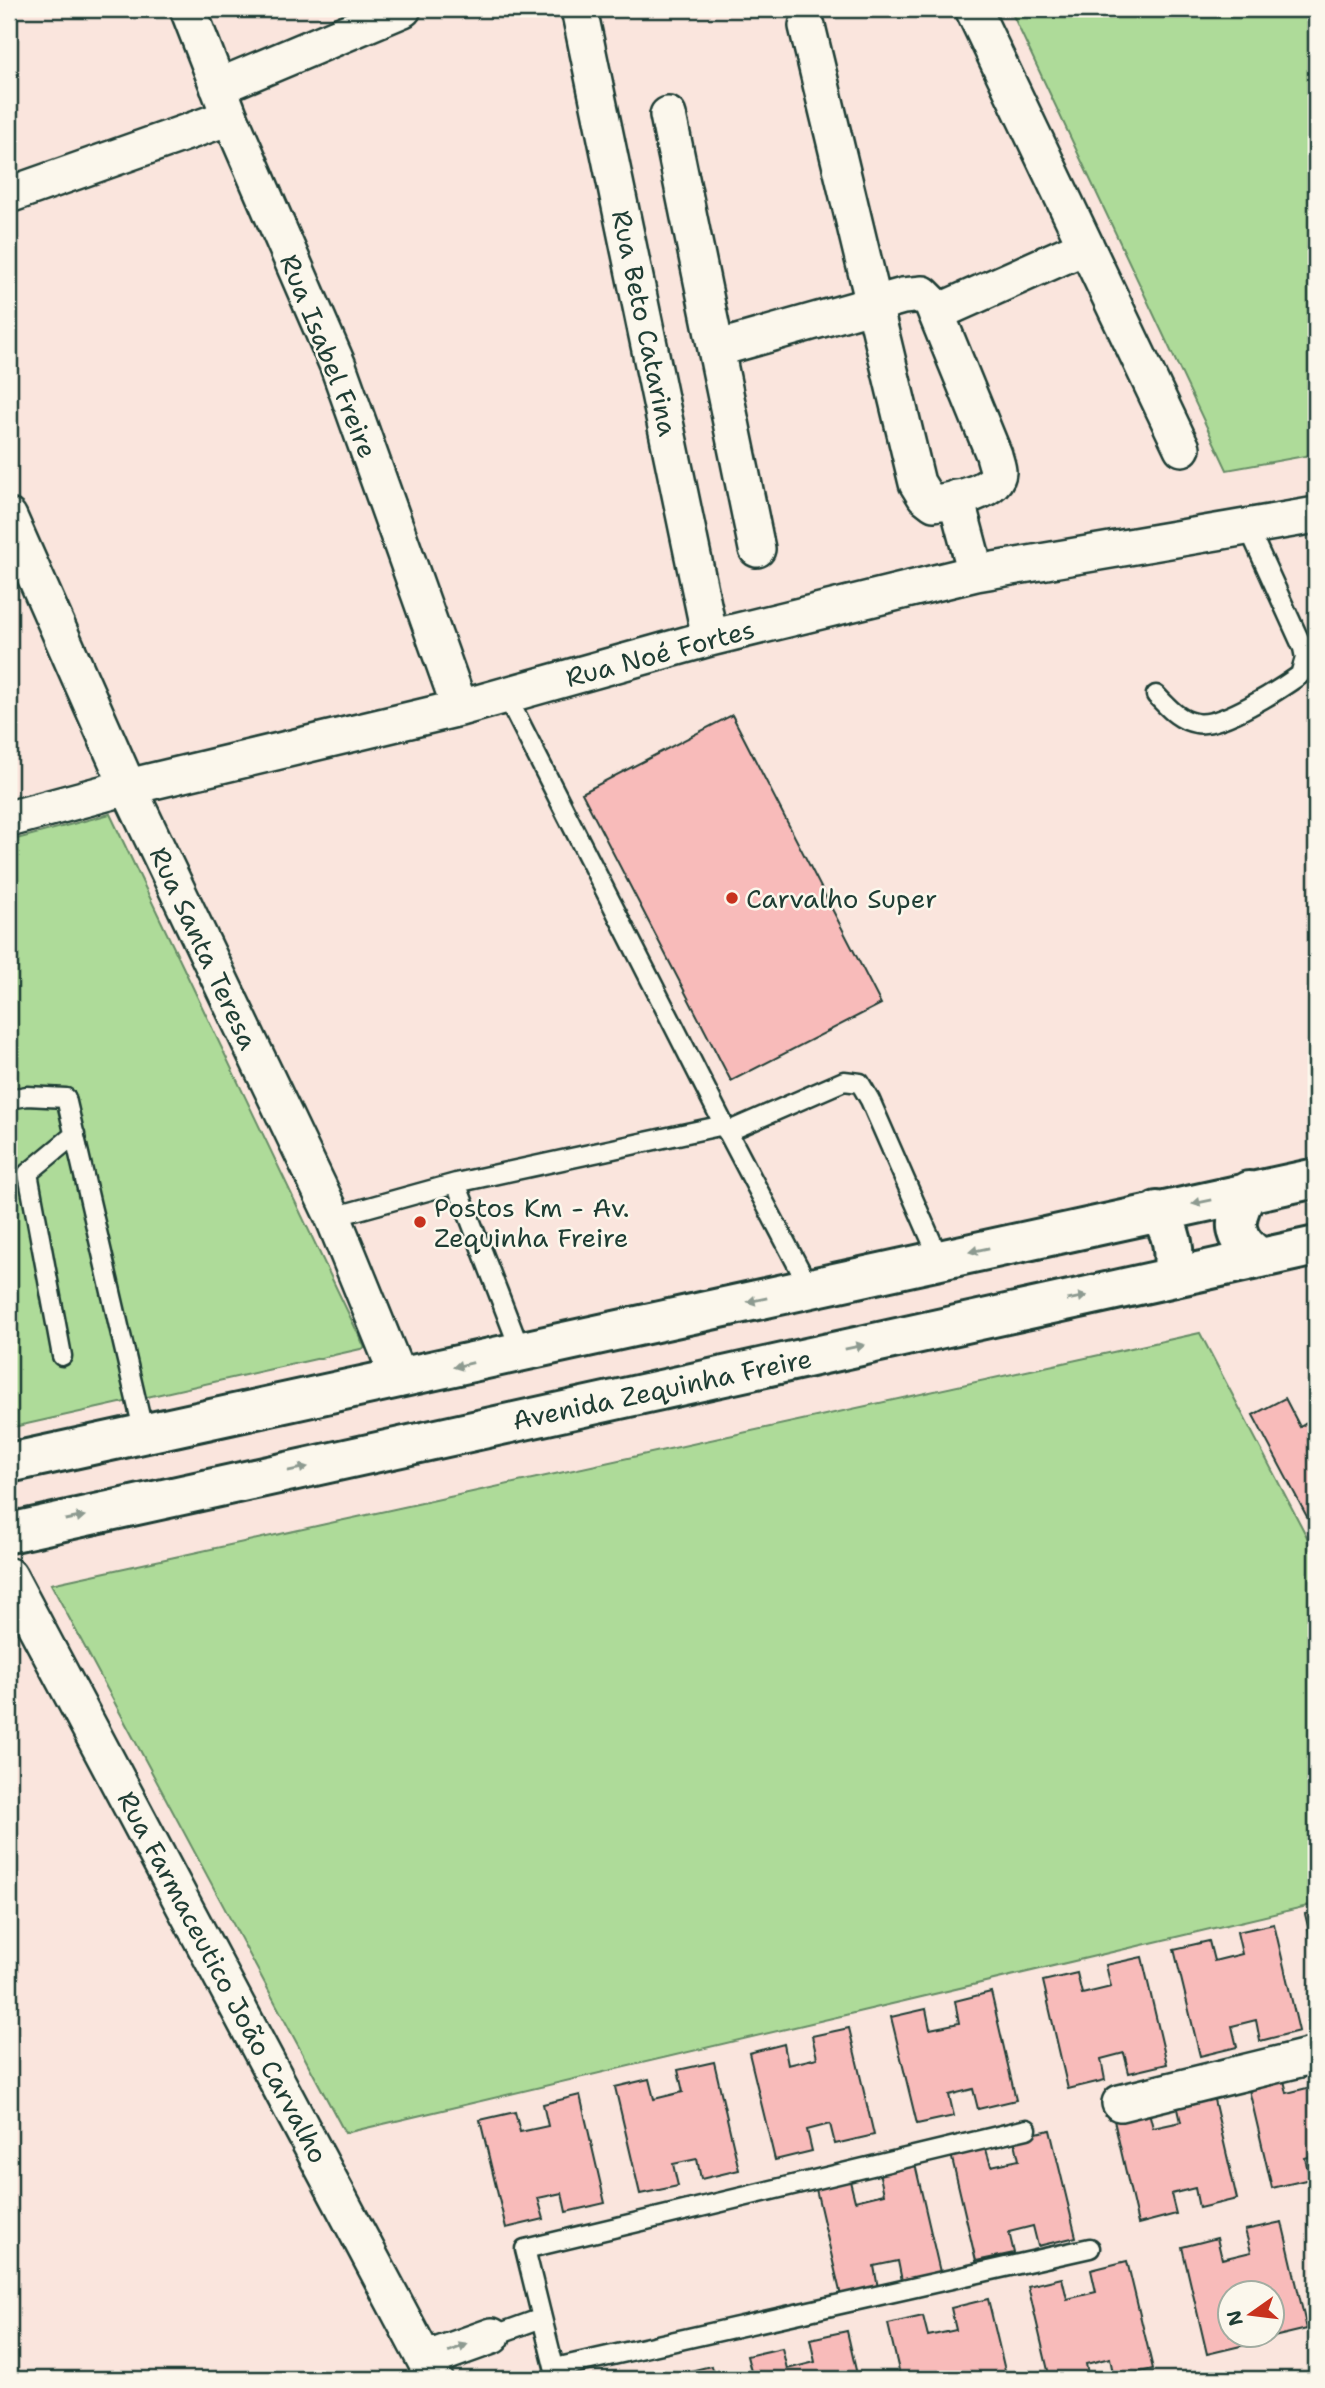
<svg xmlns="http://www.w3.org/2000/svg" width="1325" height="2388" font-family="'Shantell Sans',sans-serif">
<rect width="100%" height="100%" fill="#fae5dd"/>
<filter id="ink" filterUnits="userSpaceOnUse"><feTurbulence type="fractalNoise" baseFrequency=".0143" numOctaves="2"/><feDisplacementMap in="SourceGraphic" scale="14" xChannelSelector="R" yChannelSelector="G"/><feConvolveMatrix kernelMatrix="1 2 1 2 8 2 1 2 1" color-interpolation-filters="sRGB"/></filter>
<g filter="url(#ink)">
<path fill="#aedb99" stroke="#668c66" stroke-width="2" d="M 1010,9 L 1316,9 L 1316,454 L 1227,470 Z
M 110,814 L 365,1348 L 9,1428 L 9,841 Z
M 1200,1333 L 1316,1554 L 1316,1904 L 345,2133 L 51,1584 Z"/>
<path fill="#f8bbba" stroke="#1f3d34" stroke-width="2" d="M 732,715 L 881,1004 L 731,1081 L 582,793 Z
M 1285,1398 L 1300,1427 L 1316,1417 L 1316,1529 L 1314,1530 L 1253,1415 Z
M 1316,1911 L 1316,1960 L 1305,1914 Z
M 1274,1924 L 1299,2031 L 1260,2041 L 1256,2020 L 1232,2026 L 1237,2047 L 1200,2056 L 1174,1949 L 1209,1941 L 1214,1961 L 1242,1954 L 1237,1932 Z
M 1142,1957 L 1167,2064 L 1129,2073 L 1124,2053 L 1101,2059 L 1105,2080 L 1068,2089 L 1043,1981 L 1077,1973 L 1082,1994 L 1111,1987 L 1106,1965 Z
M 991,1992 L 1016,2100 L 978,2109 L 973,2089 L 949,2095 L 954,2116 L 917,2124 L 891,2017 L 926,2009 L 930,2029 L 959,2023 L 955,2001 Z
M 849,2028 L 874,2135 L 835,2144 L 830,2124 L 807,2130 L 812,2151 L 775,2160 L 749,2053 L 784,2044 L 788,2065 L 817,2058 L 812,2036 Z
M 714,2062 L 739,2170 L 701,2179 L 697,2159 L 673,2164 L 678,2186 L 640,2194 L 615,2087 L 649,2079 L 654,2099 L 683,2092 L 678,2070 Z
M 1316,2063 L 1316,2155 L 1305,2158 L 1310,2179 L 1272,2188 L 1247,2081 L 1282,2072 L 1287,2093 L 1315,2086 L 1310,2064 Z
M 1212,2091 L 1237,2199 L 1199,2208 L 1195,2188 L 1171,2194 L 1176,2214 L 1138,2224 L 1113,2116 L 1148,2108 L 1153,2128 L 1181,2122 L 1176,2100 Z
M 580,2095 L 605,2203 L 566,2212 L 562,2193 L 538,2198 L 544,2219 L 506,2228 L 480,2120 L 515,2112 L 520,2132 L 548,2126 L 543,2104 Z
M 1050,2130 L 1076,2237 L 1038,2246 L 1033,2226 L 1009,2232 L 1014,2253 L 976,2261 L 951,2154 L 985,2146 L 991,2166 L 1019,2160 L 1014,2138 Z
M 915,2164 L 940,2272 L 902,2281 L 898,2261 L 874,2266 L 878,2288 L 841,2296 L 816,2189 L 850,2181 L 855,2201 L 884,2194 L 879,2172 Z
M 1282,2222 L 1307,2329 L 1269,2338 L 1268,2336 L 1272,2336 L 1272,2294 L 1230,2294 L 1230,2336 L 1243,2336 L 1245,2345 L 1207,2354 L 1182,2247 L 1217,2238 L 1222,2259 L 1251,2252 L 1245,2230 Z
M 1127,2261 L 1153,2369 L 1114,2378 L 1110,2358 L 1086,2364 L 1089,2379 L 1050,2379 L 1028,2286 L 1062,2278 L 1067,2299 L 1096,2292 L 1091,2270 Z
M 988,2299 L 1007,2379 L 901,2379 L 888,2324 L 923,2316 L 928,2336 L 956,2330 L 951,2308 Z
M 847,2331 L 858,2379 L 753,2379 L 747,2356 L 782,2348 L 787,2369 L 815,2362 L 810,2339 Z
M 711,2366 L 714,2379 L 675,2379 L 674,2375 Z"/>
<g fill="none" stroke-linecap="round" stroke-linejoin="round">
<g stroke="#1f3d34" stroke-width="23">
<path id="lane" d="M 506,695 L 724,1125 L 810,1289
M 1156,695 C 1168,707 1178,720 1196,723 C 1221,728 1280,689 1300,675 L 1305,658 L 1303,648 L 1248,527
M 9,1099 L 27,1096 L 66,1098 L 144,1434
M 727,1132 L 844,1081 L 860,1083 L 870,1100 L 939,1258
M 456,1183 L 724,1125
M 333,1217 L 456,1183 L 521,1352
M 62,1356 L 28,1173 L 75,1134
M 492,2336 L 542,2318
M 555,2368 L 1090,2248
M 557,2379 L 525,2249 L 1027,2129"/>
</g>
<g stroke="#1f3d34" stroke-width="40">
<path id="street" d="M 188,9 L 230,117 L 338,366 L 460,708
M 579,9 L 710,638
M 973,9 L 1182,448
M 218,87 L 403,9
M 668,115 L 757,549
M 9,195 L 230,117
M 936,313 L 1086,246
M 716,349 L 903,296 L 923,294 L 932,303 L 994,455 C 995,460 998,467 998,472 C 997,492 950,501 934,503 L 925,496 L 917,483 L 807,26
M 956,498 L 976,573
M 9,517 L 128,787 L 333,1217 L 399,1379
M 9,819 L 128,787 L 460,708 L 710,638 L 976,573 L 1316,515
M 9,1576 L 435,2379
M 1120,2103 L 1316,2055
M 425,2360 L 492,2336"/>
</g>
<g stroke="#1f3d34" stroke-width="44">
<path id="secondary" d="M 1249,1191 C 1232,1218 1230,1239 1261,1258
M 1157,1211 C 1173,1232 1176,1251 1172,1277
M 9,1463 L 1316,1178
M 9,1533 L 1316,1246"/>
</g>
<use href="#lane" stroke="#fbf7ec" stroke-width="18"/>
<use href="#street" stroke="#fbf7ec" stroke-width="35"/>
<use href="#secondary" stroke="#fbf7ec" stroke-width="38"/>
</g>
<defs><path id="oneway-solid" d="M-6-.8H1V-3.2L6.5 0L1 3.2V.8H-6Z" transform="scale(1.75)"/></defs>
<g fill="#8d9a90">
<use href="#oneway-solid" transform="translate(1202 1202) rotate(168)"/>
<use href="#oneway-solid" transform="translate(979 1250) rotate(168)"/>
<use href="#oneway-solid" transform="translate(1077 1298) rotate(-12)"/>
<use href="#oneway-solid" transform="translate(757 1300) rotate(168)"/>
<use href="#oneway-solid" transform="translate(855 1347) rotate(-12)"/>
<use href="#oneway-solid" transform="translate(463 1365) rotate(167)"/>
<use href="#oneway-solid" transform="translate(298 1469) rotate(-12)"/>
<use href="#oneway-solid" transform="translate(75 1518) rotate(-12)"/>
<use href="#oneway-solid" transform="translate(458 2348) rotate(-20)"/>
</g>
</g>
<g fill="#c8321e" stroke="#fbf7ec" stroke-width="2.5">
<circle cx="732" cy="898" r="7"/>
<circle cx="420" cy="1222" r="7"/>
</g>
<g text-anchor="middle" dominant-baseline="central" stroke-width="5" stroke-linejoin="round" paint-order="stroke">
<g font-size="26" fill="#1f3d34" stroke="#fbf7ec">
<text transform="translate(645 323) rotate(78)">Rua Beto Catarina</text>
<text transform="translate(329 356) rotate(68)">Rua Isabel Freire</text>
<text transform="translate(660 653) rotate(-15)">Rua Noé Fortes</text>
<text transform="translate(204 948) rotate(65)">Rua Santa Teresa</text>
<text transform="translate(662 1389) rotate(-12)">Avenida Zequinha Freire</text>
<text transform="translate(223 1977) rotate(62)">Rua Farmaceutico João Carvalho</text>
</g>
<g font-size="26" fill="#1f3d34" stroke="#fbf7ec" text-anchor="start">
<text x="746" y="898">Carvalho Super</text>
<text x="434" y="1207">Postos Km - Av.<tspan x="434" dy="30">Zequinha Freire</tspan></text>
</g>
</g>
<rect width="1325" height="2388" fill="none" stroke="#fbf7ec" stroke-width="35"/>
<rect x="18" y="18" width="1290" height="2353" fill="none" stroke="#1f3d34" stroke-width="2.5" filter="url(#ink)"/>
<g transform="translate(1251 2314) rotate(256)"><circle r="33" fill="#fbf7ec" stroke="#a3ada2" stroke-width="2"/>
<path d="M0-5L12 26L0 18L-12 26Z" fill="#c8321e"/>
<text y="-10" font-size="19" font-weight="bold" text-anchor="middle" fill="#1f3d34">N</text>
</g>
</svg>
